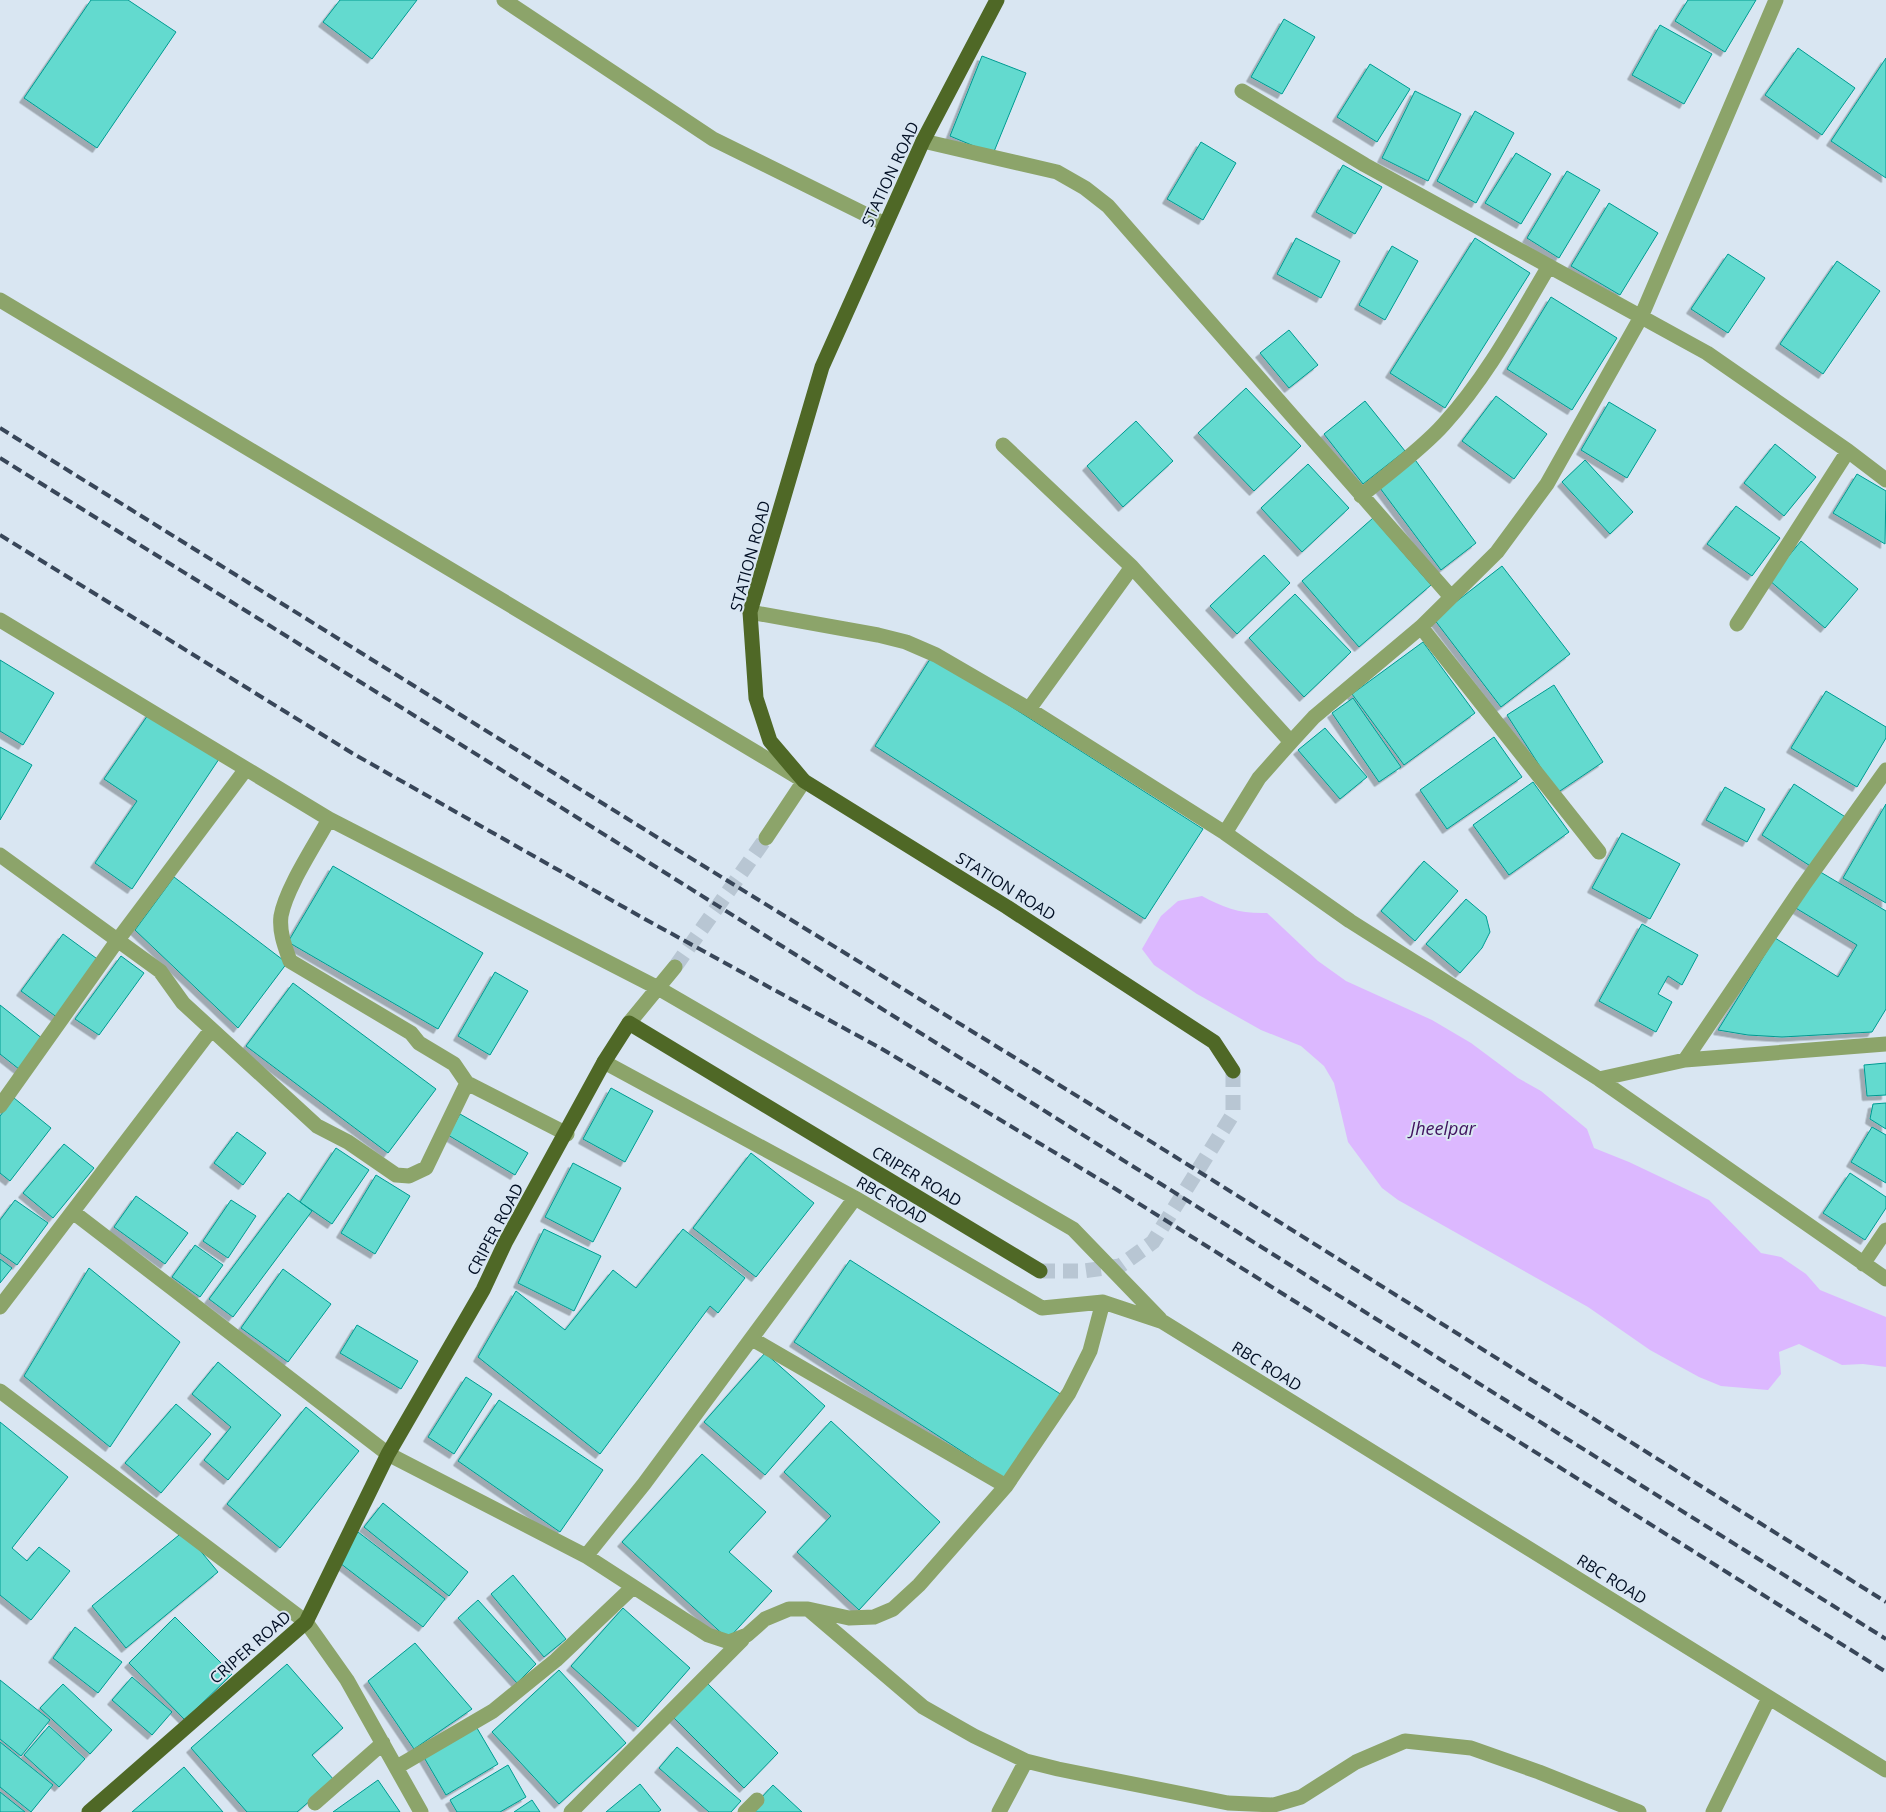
<svg xmlns="http://www.w3.org/2000/svg" width="1886" height="1812" font-family="'Open Sans',sans-serif">
<defs>
<filter id="shadow"><feDropShadow dx="-4.5" dy="4.5" stdDeviation="0" flood-color="#0004"/></filter>
</defs>
<rect width="100%" height="100%" fill="#d9e6f2"/>
<path fill="#dcb8ff" d="M 1202,896 C 1224,908 1241,914 1267,913 L 1318,961 L 1346,981 L 1432,1020 L 1471,1043 L 1518,1078 L 1541,1091 L 1587,1129 L 1594,1148 L 1629,1162 L 1709,1200 L 1761,1253 L 1781,1257 L 1806,1274 L 1820,1290 L 1886,1317 L 1886,1367 L 1863,1364 L 1842,1365 L 1799,1344 L 1779,1352 L 1781,1374 L 1768,1390 L 1721,1386 L 1699,1377 L 1650,1350 L 1588,1307 L 1398,1200 L 1382,1188 L 1348,1142 L 1334,1083 L 1324,1066 L 1301,1046 L 1261,1030 L 1197,994 L 1154,965 L 1142,949 L 1161,916 L 1178,901 Z"/>
<path fill="#63dacf" stroke="#009b92" filter="url(#shadow)" d="M 91,0 L 128,0 L 176,32 L 97,148 L 24,98 Z
M 340,0 L 417,0 L 372,59 L 323,22 Z
M 1688,0 L 1756,0 L 1725,52 L 1675,21 Z
M 1284,19 L 1315,37 L 1282,94 L 1251,77 Z
M 1660,25 L 1712,54 L 1684,104 L 1632,75 Z
M 1798,48 L 1855,88 L 1822,135 L 1765,95 Z
M 982,56 L 1026,73 L 993,154 L 950,136 Z
M 1886,58 L 1886,178 L 1831,141 Z
M 1370,64 L 1410,89 L 1377,142 L 1337,117 Z
M 1415,91 L 1461,114 L 1428,181 L 1382,158 Z
M 1475,111 L 1514,133 L 1476,203 L 1437,181 Z
M 1201,142 L 1236,163 L 1203,220 L 1167,199 Z
M 1516,153 L 1551,174 L 1521,224 L 1485,203 Z
M 1343,165 L 1382,187 L 1355,234 L 1316,212 Z
M 1567,171 L 1600,190 L 1559,258 L 1527,238 Z
M 1609,203 L 1658,233 L 1620,295 L 1571,266 Z
M 1296,238 L 1340,261 L 1321,298 L 1277,274 Z
M 1475,238 L 1530,273 L 1445,408 L 1390,373 Z
M 1392,246 L 1418,261 L 1385,320 L 1359,305 Z
M 1728,254 L 1765,278 L 1728,333 L 1691,309 Z
M 1837,261 L 1880,291 L 1823,374 L 1780,344 Z
M 1551,297 L 1617,338 L 1572,410 L 1507,369 Z
M 1289,330 L 1318,365 L 1289,388 L 1260,353 Z
M 1246,388 L 1301,446 L 1254,491 L 1198,433 Z
M 1496,396 L 1547,434 L 1514,479 L 1462,441 Z
M 1365,401 L 1405,451 L 1363,484 L 1324,434 Z
M 1609,402 L 1656,430 L 1627,478 L 1581,450 Z
M 1136,421 L 1173,461 L 1123,507 L 1087,466 Z
M 1775,444 L 1816,477 L 1784,516 L 1744,483 Z
M 1413,457 L 1476,543 L 1441,570 L 1377,484 Z
M 1585,460 L 1633,512 L 1610,534 L 1562,482 Z
M 1308,464 L 1349,508 L 1302,552 L 1261,508 Z
M 1857,474 L 1886,491 L 1885,544 L 1833,513 Z
M 1736,506 L 1780,538 L 1752,576 L 1707,544 Z
M 1373,518 L 1431,585 L 1359,647 L 1302,581 Z
M 1801,541 L 1858,589 L 1825,628 L 1769,580 Z
M 1264,555 L 1290,583 L 1237,634 L 1210,606 Z
M 1502,566 L 1570,654 L 1501,707 L 1434,619 Z
M 1295,594 L 1351,652 L 1304,697 L 1249,638 Z
M 1423,642 L 1475,713 L 1404,765 L 1352,694 Z
M 932,656 L 1203,829 L 1145,919 L 875,746 Z
M 0,660 L 54,693 L 23,745 L 0,731 Z
M 1554,685 L 1603,762 L 1557,793 L 1507,715 Z
M 1826,691 L 1886,727 L 1886,738 L 1857,787 L 1791,748 Z
M 1353,698 L 1401,767 L 1379,782 L 1332,713 Z
M 150,712 L 219,759 L 132,889 L 95,863 L 137,801 L 104,779 Z
M 1325,728 L 1367,777 L 1340,799 L 1298,750 Z
M 1494,737 L 1522,777 L 1447,829 L 1420,790 Z
M 0,747 L 32,765 L 0,820 Z
M 1533,782 L 1569,832 L 1509,875 L 1473,825 Z
M 1794,784 L 1847,818 L 1815,869 L 1762,835 Z
M 1725,787 L 1765,809 L 1747,842 L 1706,820 Z
M 1886,804 L 1886,903 L 1843,878 Z
M 1622,833 L 1680,864 L 1650,919 L 1592,888 Z
M 1424,861 L 1458,891 L 1415,941 L 1381,911 Z
M 333,866 L 483,953 L 438,1029 L 288,942 Z
M 1817,870 L 1886,911 L 1886,1009 L 1872,1032 L 1782,1037 L 1748,1035 L 1718,1030 L 1775,938 L 1838,977 L 1857,945 L 1794,907 Z
M 174,877 L 287,963 L 238,1028 L 135,930 Z
M 1466,899 L 1486,916 L 1490,932 L 1482,948 L 1460,973 L 1426,944 Z
M 1642,924 L 1698,955 L 1682,985 L 1668,976 L 1658,994 L 1672,1002 L 1656,1032 L 1599,1001 Z
M 63,934 L 100,961 L 58,1018 L 21,991 Z
M 121,956 L 144,973 L 99,1035 L 75,1019 Z
M 495,972 L 528,991 L 490,1055 L 458,1036 Z
M 293,983 L 436,1089 L 388,1153 L 246,1046 Z
M 0,1005 L 48,1043 L 24,1073 L 0,1054 Z
M 1886,1063 L 1886,1095 L 1867,1096 L 1864,1065 Z
M 611,1088 L 653,1111 L 625,1162 L 583,1139 Z
M 14,1098 L 51,1128 L 10,1181 L 0,1173 L 0,1116 Z
M 1886,1103 L 1886,1129 L 1870,1119 L 1873,1104 Z
M 460,1114 L 528,1153 L 515,1175 L 448,1135 Z
M 1872,1127 L 1886,1135 L 1886,1183 L 1851,1162 Z
M 237,1132 L 266,1153 L 243,1185 L 214,1163 Z
M 64,1144 L 94,1168 L 53,1218 L 23,1193 Z
M 336,1148 L 369,1170 L 332,1224 L 300,1202 Z
M 751,1153 L 814,1203 L 756,1277 L 693,1228 Z
M 573,1163 L 621,1188 L 593,1242 L 545,1217 Z
M 1850,1173 L 1886,1197 L 1886,1208 L 1865,1240 L 1823,1213 Z
M 376,1175 L 410,1196 L 375,1254 L 341,1233 Z
M 288,1193 L 312,1211 L 233,1317 L 209,1299 Z
M 136,1196 L 188,1233 L 165,1264 L 114,1227 Z
M 15,1200 L 48,1223 L 17,1265 L 0,1253 L 0,1220 Z
M 231,1200 L 256,1216 L 228,1258 L 203,1241 Z
M 544,1229 L 601,1256 L 574,1311 L 518,1283 Z
M 683,1229 L 745,1278 L 718,1313 L 710,1306 L 600,1454 L 478,1357 L 516,1291 L 565,1330 L 613,1270 L 636,1288 Z
M 195,1245 L 223,1265 L 200,1297 L 172,1277 Z
M 0,1259 L 12,1268 L 0,1283 Z
M 850,1260 L 1062,1395 L 1006,1480 L 794,1342 Z
M 89,1268 L 180,1342 L 110,1447 L 24,1376 Z
M 283,1269 L 331,1304 L 288,1362 L 241,1328 Z
M 357,1325 L 418,1361 L 401,1389 L 340,1353 Z
M 765,1353 L 825,1406 L 765,1475 L 704,1422 Z
M 218,1362 L 281,1415 L 228,1480 L 204,1460 L 231,1427 L 192,1394 Z
M 466,1377 L 492,1394 L 454,1454 L 428,1437 Z
M 499,1400 L 603,1470 L 560,1532 L 458,1461 Z
M 176,1404 L 211,1434 L 161,1493 L 125,1463 Z
M 306,1407 L 359,1451 L 280,1548 L 227,1504 Z
M 831,1421 L 940,1522 L 859,1610 L 797,1552 L 831,1516 L 784,1472 Z
M 0,1422 L 68,1477 L 12,1548 L 27,1561 L 39,1547 L 70,1571 L 31,1620 L 0,1595 Z
M 702,1454 L 766,1512 L 729,1552 L 772,1591 L 728,1639 L 622,1542 Z
M 383,1503 L 468,1572 L 449,1596 L 364,1527 Z
M 184,1531 L 218,1572 L 126,1648 L 92,1606 Z
M 358,1532 L 445,1599 L 423,1627 L 336,1560 Z
M 513,1575 L 566,1639 L 544,1657 L 491,1594 Z
M 478,1600 L 536,1664 L 517,1683 L 458,1618 Z
M 623,1608 L 690,1668 L 638,1727 L 571,1666 Z
M 175,1617 L 232,1674 L 185,1720 L 129,1663 Z
M 75,1627 L 122,1662 L 98,1693 L 53,1658 Z
M 415,1643 L 472,1709 L 414,1749 L 368,1681 Z
M 287,1664 L 343,1728 L 312,1755 L 334,1780 L 297,1812 L 247,1812 L 191,1748 Z
M 559,1670 L 626,1743 L 559,1804 L 492,1732 Z
M 132,1677 L 172,1712 L 152,1735 L 112,1700 Z
M 0,1680 L 50,1720 L 21,1756 L 0,1739 Z
M 706,1682 L 778,1753 L 744,1788 L 672,1716 Z
M 63,1684 L 112,1730 L 90,1754 L 40,1708 Z
M 474,1723 L 498,1764 L 446,1795 L 422,1754 Z
M 49,1726 L 85,1759 L 59,1787 L 24,1755 Z
M 0,1742 L 53,1785 L 31,1812 L 0,1787 Z
M 677,1747 L 741,1801 L 731,1812 L 709,1812 L 659,1768 Z
M 508,1765 L 526,1797 L 500,1812 L 457,1812 L 450,1800 Z
M 184,1767 L 223,1812 L 132,1812 Z
M 378,1780 L 400,1812 L 333,1812 Z
M 640,1784 L 661,1810 L 658,1812 L 606,1812 Z
M 773,1785 L 802,1812 L 748,1812 Z
M 0,1792 L 25,1812 L 0,1812 Z
M 532,1800 L 540,1812 L 514,1812 Z"/>
<g fill="none" stroke-linecap="round" stroke-linejoin="round">
<path stroke="#b8c6d3" stroke-width="15" stroke-dasharray="15 8" stroke-linecap="butt" d="M 675,967 L 766,838"/>
<path stroke="#b8c6d3" stroke-width="15" stroke-dasharray="15 8" stroke-linecap="butt" d="M 1040,1271 L 1083,1271 L 1120,1266 L 1153,1242 L 1233,1114 L 1233,1071"/>
<path stroke="#8ca46a" stroke-width="15" d="M 504,0 L 713,139 L 885,224
M 1242,91 L 1365,165 L 1707,353 L 1848,451 L 1886,480
M 923,141 L 1057,172 L 1085,188 L 1108,206 L 1451,597
M 0,300 L 804,781 L 766,838
M 1003,445 L 1132,567 L 1291,742
M 1361,496 C 1387,474 1422,449 1444,424 C 1487,377 1517,320 1549,266
M 750,612 L 878,635 L 906,642 L 936,655 L 1029,709 L 1225,833 L 1259,778 L 1291,742 L 1314,717 L 1421,627 L 1497,552 L 1547,484 L 1641,317 L 1776,0
M 0,620 L 329,819 L 658,988 L 1073,1229 L 1160,1319
M 1737,624 L 1848,451
M 1421,627 L 1599,852
M 1029,709 L 1132,567
M 329,819 C 315,845 286,888 281,916 C 279,932 285,947 290,961 L 411,1033 L 419,1043 L 454,1064 L 467,1083 L 567,1134
M 1225,833 L 1350,921 L 1599,1079 L 1886,1279
M 0,855 L 160,971 L 183,1003 L 317,1126 L 348,1142 L 396,1175 L 409,1176 L 426,1168 L 467,1083
M 629,1023 L 675,967
M 1685,1060 L 1803,886 L 1886,770
M 604,1062 L 855,1198 L 1042,1308 L 1103,1302 L 1163,1322 L 1886,1770
M 1599,1079 L 1685,1060 L 1886,1044
M 0,1106 L 117,941 L 246,769
M 73,1212 L 388,1454 L 586,1556 L 644,1484 L 855,1198
M 1863,1264 L 1886,1230
M 0,1307 L 211,1030
M 752,1339 L 1006,1486
M 0,1391 L 306,1622 L 347,1680 L 421,1812
M 586,1556 L 708,1635 L 729,1642 L 747,1635 L 765,1619 L 789,1609 L 808,1609 L 849,1618 L 874,1617 L 893,1609 L 919,1585 L 1006,1486 L 1069,1393 L 1090,1351 L 1103,1302
M 808,1609 L 923,1707 L 974,1736 L 1026,1761 L 1058,1769 L 1228,1803 L 1274,1805 L 1301,1797 L 1356,1762 L 1405,1741 L 1471,1748 L 1539,1772 L 1639,1812
M 397,1767 L 493,1711 L 556,1660 L 633,1587
M 315,1803 L 383,1743
M 571,1812 L 742,1640
M 745,1812 L 757,1800
M 999,1812 L 1026,1761
M 1713,1812 L 1769,1698"/>
<path stroke="#4f6826" stroke-width="15" d="M 997,0 L 923,141 L 822,367 L 750,612 L 756,698 L 770,741 L 804,781 L 1007,907 L 1214,1042 L 1233,1071
M 89,1812 L 306,1622 L 388,1454 L 483,1290 L 505,1243 L 604,1062 L 629,1023 L 1040,1271"/>
<path stroke="#384659" stroke-width="4" stroke-dasharray="10 5" stroke-linecap="butt" d="M 0,428 L 676,849 L 1142,1136 L 1886,1602
M 0,458 L 452,739 L 1886,1639
M 0,535 L 352,753 L 643,918 L 882,1049 L 1114,1188 L 1886,1672"/>
</g>
<g text-anchor="middle" dominant-baseline="central" stroke-width="4" stroke-linejoin="round" paint-order="stroke">
<g font-size="16" fill="#000e23" stroke="#d9e6f2">
<text transform="translate(890 174) rotate(-65)">STATION ROAD</text>
<text transform="translate(750 556) rotate(-75)">STATION ROAD</text>
<text transform="translate(1006 886) rotate(32)">STATION ROAD</text>
<text transform="translate(917 1176) rotate(31)">CRIPER ROAD</text>
<text transform="translate(892 1200) rotate(30)">RBC ROAD</text>
<text transform="translate(495 1229) rotate(-62)">CRIPER ROAD</text>
<text transform="translate(1267 1366) rotate(32)">RBC ROAD</text>
<text transform="translate(1612 1579) rotate(32)">RBC ROAD</text>
<text transform="translate(250 1647) rotate(-41)">CRIPER ROAD</text>
</g>
<g font-size="18" font-style="italic" fill="#40135f" stroke="#d9e6f2">
<text x="1443" y="1128">Jheelpar</text>
</g>
</g>
</svg>
